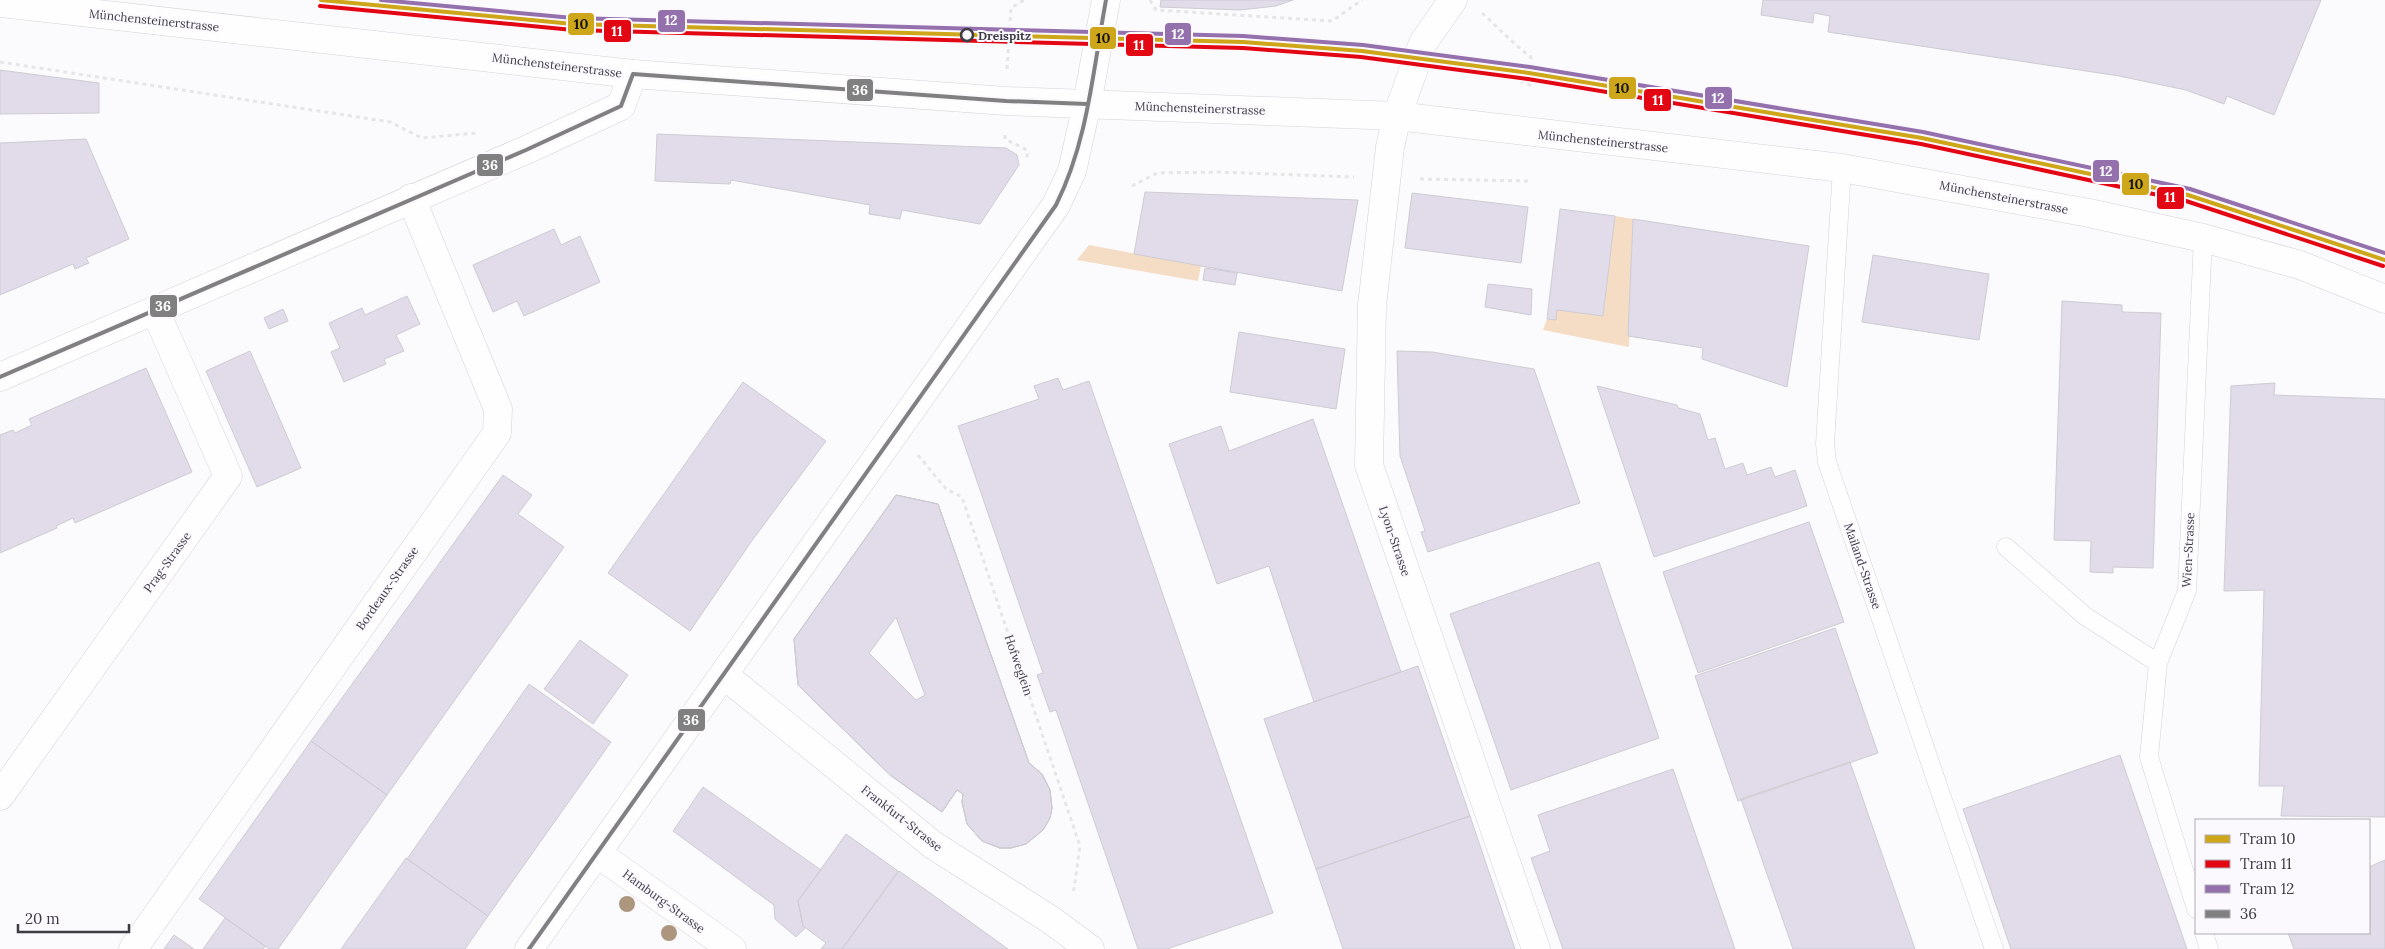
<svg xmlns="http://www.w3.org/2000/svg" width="2385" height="949" font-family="Lora,serif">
<rect width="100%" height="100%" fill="#fbfafd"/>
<path fill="#f5dcc5" d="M 1615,216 L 1633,219 L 1629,347 L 1543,330 L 1547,319 L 1556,320 L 1557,310 L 1603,316 Z
M 1089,245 L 1201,266 L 1198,281 L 1077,260 Z"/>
<path fill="#e1dbea" stroke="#ceccd2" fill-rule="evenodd" d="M 1161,0 L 1293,0 L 1276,6 L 1240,10 L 1160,7 Z
M 1763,0 L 2321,0 L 2274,115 L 2227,96 L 2224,104 L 2186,90 L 2119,76 L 1828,32 L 1830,16 L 1814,13 L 1813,23 L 1761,15 Z
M 0,70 L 99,83 L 99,113 L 0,114 Z
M 657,134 L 1006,148 L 1017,155 L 1019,165 L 980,224 L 902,210 L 900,219 L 869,214 L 870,205 L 731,180 L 730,184 L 655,181 Z
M 86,139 L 129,239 L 86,258 L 89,263 L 75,269 L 73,264 L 0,295 L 0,143 Z
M 1145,192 L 1358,200 L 1342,291 L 1134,254 Z
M 1412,193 L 1528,207 L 1521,263 L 1405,248 Z
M 1560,209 L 1615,216 L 1603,316 L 1557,310 L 1556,320 L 1547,319 Z
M 1633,219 L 1809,246 L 1787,387 L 1702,359 L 1703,348 L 1628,336 Z
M 554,229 L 561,245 L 580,236 L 600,282 L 524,316 L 517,301 L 493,312 L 473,265 Z
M 1873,255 L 1989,274 L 1979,340 L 1862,322 Z
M 1205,268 L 1237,273 L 1235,285 L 1203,280 Z
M 1488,284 L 1532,289 L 1531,315 L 1485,307 Z
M 407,296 L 420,324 L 396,335 L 404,351 L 384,359 L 386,364 L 344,382 L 331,352 L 340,348 L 329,323 L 362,308 L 365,315 Z
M 2062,301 L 2122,305 L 2122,312 L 2161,313 L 2153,568 L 2113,567 L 2113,573 L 2090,572 L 2091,541 L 2054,540 Z
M 283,309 L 288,321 L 269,329 L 264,318 Z
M 1239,332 L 1345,349 L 1336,409 L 1230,392 Z
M 250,351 L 301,468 L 257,487 L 206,371 Z
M 1397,351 L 1432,352 L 1534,369 L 1580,503 L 1428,552 L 1421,532 L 1425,531 L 1400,456 Z
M 146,368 L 192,472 L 75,523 L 73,518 L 56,526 L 57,528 L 0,553 L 0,435 L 13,430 L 15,433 L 32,425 L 29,419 Z
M 1058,378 L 1063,390 L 1089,381 L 1273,913 L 1167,949 L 1138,949 L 1056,710 L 1050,712 L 1037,675 L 1043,673 L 958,426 L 1039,399 L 1034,386 Z
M 743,382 L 826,441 L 751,542 L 690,631 L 608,573 Z
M 2275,383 L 2274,395 L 2385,399 L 2385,817 L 2281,816 L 2284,786 L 2259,786 L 2264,590 L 2224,591 L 2231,386 Z
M 1597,386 L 1677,405 L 1678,408 L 1700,414 L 1708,440 L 1715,438 L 1725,469 L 1743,463 L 1747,475 L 1771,467 L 1775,477 L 1795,470 L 1807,506 L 1654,557 Z
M 1313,419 L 1401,672 L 1314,702 L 1269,566 L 1217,584 L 1169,444 L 1221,426 L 1229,451 Z
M 503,475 L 532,495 L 518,514 L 564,547 L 387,795 L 311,741 Z
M 896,495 L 938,504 L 1029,763 L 1042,774 L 1050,790 L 1052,808 L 1050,818 L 1043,830 L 1026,844 L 1011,848 L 1000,848 L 982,841 L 967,824 L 962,802 L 963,794 L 957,790 L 942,812 L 890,775 L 798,685 L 794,639 Z
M 896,495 L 938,504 L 1029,763 L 1042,774 L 1050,790 L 1052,808 L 1050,818 L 1043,830 L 1026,844 L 1011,848 L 1000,848 L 982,841 L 967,824 L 962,802 L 963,794 L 957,790 L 942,812 L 890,775 L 798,685 L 794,639 ZM 896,617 L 925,695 L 916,700 L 869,653 Z
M 896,495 L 938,504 L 1029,763 L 1042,774 L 1050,790 L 1052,808 L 1050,818 L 1043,830 L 1026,844 L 1011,848 L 1000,848 L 982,841 L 967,824 L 962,802 L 963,794 L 957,790 L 942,812 L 890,775 L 798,685 L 794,639 Z
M 1809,522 L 1844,622 L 1698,673 L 1663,572 Z
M 1599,562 L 1659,738 L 1511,790 L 1450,614 Z
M 1835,628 L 1878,753 L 1738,801 L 1695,676 Z
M 580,640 L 628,675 L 593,724 L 544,689 Z
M 1418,666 L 1470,816 L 1316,869 L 1264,719 Z
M 529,684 L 611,742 L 488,916 L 407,859 Z
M 311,741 L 387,795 L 278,949 L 269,949 L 199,899 Z
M 2120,755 L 2187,949 L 2011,949 L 1963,809 Z
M 1850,762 L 1915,949 L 1793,949 L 1741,799 Z
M 1673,769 L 1735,949 L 1563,949 L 1531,858 L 1550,851 L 1538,815 Z
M 703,787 L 821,870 L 798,901 L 803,926 L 805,928 L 796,937 L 775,919 L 774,905 L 673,831 Z
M 1470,816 L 1515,949 L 1343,949 L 1316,869 Z
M 846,834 L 898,871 L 842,949 L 821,949 L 826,943 L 803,926 L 798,901 Z
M 406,858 L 488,916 L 465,949 L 341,949 Z
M 2385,860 L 2385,949 L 2294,949 L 2288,933 L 2369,933 L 2369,867 Z
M 899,871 L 933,895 L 1008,949 L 842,949 Z
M 225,918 L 265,946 L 263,949 L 203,949 Z
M 174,935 L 194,949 L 164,949 Z"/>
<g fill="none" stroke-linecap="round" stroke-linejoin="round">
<g stroke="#d4d2d9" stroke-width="19">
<path id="service" d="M 1842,168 L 1825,444 L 1827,462 L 1994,949
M 2006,547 L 2085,616 L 2158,663
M 2196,909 L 2149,757 L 2158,663 L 2187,591 L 2203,238
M 2204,933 L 2209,949"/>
</g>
<g stroke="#d4d2d9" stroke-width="29">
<path id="minor" d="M 1087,104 L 1106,0
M 1397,116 L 1390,147 L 1372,306 L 1369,465 L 1536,949
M 724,675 L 933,845 L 1051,920 L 1090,949
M 0,796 L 228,476 L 155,310
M 597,853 L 732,949
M 133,949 L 497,433 L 498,409 L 411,198"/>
</g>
<g stroke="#d4d2d9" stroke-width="29">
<path id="tertiary" d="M 0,377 L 526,150 L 621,106 L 633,74"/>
</g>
<g stroke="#d4d2d9" stroke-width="29">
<path id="secondary" d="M 0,3 L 633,74 L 1006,101 L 1397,116 L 1842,168 L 2089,213 L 2203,238 L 2300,265 L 2385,299
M 1397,116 L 1423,43 L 1453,0
M 529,949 L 1056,205 L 1072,171 L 1087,104"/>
</g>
<path stroke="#e6e6e6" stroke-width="3" stroke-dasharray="4 4" stroke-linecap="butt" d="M 1150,0 L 1156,10 L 1332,21 L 1362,0
M 1482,13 C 1499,28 1513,44 1531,57 L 1529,73 L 1515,75 L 1520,81 L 1534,87
M 0,62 L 390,122 L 422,138 L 477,133
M 1007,69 L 1011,8 L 1024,0
M 1005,135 L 1005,139 L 1027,150 L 1027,161
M 1420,179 L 1530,181
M 1132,186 L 1157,173 L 1218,172 L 1354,177
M 918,455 L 946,489 L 962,497 L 1080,846 L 1074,889 L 1071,893"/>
<use href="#service" stroke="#fefeff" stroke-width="18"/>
<use href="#minor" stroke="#fefeff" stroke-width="28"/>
<use href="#tertiary" stroke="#fefeff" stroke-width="28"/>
<use href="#secondary" stroke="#fefeff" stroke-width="28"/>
<g stroke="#fbf9fe" stroke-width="8">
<path id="bus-1" d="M 633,74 L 1006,101 L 1087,104
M 0,377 L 526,150 L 621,106 L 633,74
M 529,949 L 1056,205 C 1088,141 1093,70 1106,0"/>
</g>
<use href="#bus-1" stroke="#808080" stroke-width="4"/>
<g stroke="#fbf9fe" stroke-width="8">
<path id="tram-1" d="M 321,0 L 573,24 L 1243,42 L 1362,51 L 1529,73 L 1922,138 L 2188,195 L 2385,260"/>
</g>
<g stroke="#fbf9fe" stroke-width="8">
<path id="tram-2" d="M 320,6 L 573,30 L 1243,48 L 1361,57 L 1528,79 L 1921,144 L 2186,201 L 2383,266"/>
</g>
<g stroke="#fbf9fe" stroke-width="8">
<path id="tram-3" d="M 381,0 L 573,18 L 1243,36 L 1363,45 L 1530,67 L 1923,132 L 2190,189 L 2385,253"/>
</g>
<use href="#tram-1" stroke="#cea619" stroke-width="4"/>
<use href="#tram-2" stroke="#e30613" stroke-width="4"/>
<use href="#tram-3" stroke="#9471ad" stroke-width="4"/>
</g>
<g fill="#ac967e">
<circle cx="627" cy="904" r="8"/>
<circle cx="669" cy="933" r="8"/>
</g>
<circle fill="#fbf9fe" stroke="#3e3b45" stroke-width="2.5" cx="967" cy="35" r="6"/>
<g text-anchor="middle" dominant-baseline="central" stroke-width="4" stroke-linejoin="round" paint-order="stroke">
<g font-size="12" fill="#3e3b45" stroke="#fbf9fe">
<text transform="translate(154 20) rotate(6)">Münchensteinerstrasse</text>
<text transform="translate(557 65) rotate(7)">Münchensteinerstrasse</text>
<text transform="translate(1200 108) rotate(2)">Münchensteinerstrasse</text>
<text transform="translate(1603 141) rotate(6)">Münchensteinerstrasse</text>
<text transform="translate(2004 197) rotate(11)">Münchensteinerstrasse</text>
<text transform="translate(1395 541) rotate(71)">Lyon-Strasse</text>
<text transform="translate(2188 550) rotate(-87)">Wien-Strasse</text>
<text transform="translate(167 562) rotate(-54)">Prag-Strasse</text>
<text transform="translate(1863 566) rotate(71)">Mailand-Strasse</text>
<text transform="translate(387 588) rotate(-55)">Bordeaux-Strasse</text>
<text transform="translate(1019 665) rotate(71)">Hofweglein</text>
<text transform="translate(902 818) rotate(38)">Frankfurt-Strasse</text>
<text transform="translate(664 901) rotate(36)">Hamburg-Strasse</text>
</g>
<g font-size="12" font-weight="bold" fill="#3e3b45" stroke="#fbf9fe" text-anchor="start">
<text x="978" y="35">Dreispitz</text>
</g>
</g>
<g stroke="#fbf9fe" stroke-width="2">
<rect x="657" y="9" width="29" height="24" rx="5" fill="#9471ad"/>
<rect x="567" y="12" width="28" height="24" rx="5" fill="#cea619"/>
<rect x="603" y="19" width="29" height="24" rx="5" fill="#e30613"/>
<rect x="1164" y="22" width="28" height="24" rx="5" fill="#9471ad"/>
<rect x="1089" y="26" width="28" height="24" rx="5" fill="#cea619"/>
<rect x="1125" y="33" width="29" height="24" rx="5" fill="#e30613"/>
<rect x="1608" y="76" width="29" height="24" rx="5" fill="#cea619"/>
<rect x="846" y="78" width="28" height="24" rx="5" fill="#808080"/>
<rect x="1704" y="86" width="29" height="24" rx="5" fill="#9471ad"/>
<rect x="1643" y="88" width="29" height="24" rx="5" fill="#e30613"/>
<rect x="476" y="153" width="28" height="24" rx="5" fill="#808080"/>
<rect x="2092" y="159" width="28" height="24" rx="5" fill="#9471ad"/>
<rect x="2121" y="172" width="29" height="24" rx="5" fill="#cea619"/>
<rect x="2156" y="186" width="29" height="24" rx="5" fill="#e30613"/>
<rect x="149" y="294" width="29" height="24" rx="5" fill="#808080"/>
<rect x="677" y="708" width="29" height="24" rx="5" fill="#808080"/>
</g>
<g font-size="14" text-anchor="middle" font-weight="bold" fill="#fff">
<text x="671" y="25">12</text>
<text x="617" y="36">11</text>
<text x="1178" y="39">12</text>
<text x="1139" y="50">11</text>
<text x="860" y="95">36</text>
<text x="1718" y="103">12</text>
<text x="1658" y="105">11</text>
<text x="490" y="170">36</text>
<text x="2106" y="176">12</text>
<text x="2170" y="202">11</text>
<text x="163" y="311">36</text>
<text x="691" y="725">36</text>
</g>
<g font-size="14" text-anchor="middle" font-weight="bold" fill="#111">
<text x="581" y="29">10</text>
<text x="1103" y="43">10</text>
<text x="1622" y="93">10</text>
<text x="2136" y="189">10</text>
</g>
<rect x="2195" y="819" width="175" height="115" fill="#fbf9fe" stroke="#afadb4"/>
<rect x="2205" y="835" width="25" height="8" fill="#cea619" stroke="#afadb4"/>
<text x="2240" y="844" font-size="15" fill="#3e3b45">Tram 10</text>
<rect x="2205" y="860" width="25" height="8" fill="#e30613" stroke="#afadb4"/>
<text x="2240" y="869" font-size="15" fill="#3e3b45">Tram 11</text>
<rect x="2205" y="885" width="25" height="8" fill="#9471ad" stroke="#afadb4"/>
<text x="2240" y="894" font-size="15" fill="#3e3b45">Tram 12</text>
<rect x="2205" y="910" width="25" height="8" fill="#808080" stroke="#afadb4"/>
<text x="2240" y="919" font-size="15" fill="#3e3b45">36</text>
<path d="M18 924v8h111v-8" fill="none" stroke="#3e3b45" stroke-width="2.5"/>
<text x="25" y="924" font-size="15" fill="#3e3b45" stroke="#fbf9fe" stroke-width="4" paint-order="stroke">20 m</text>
</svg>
